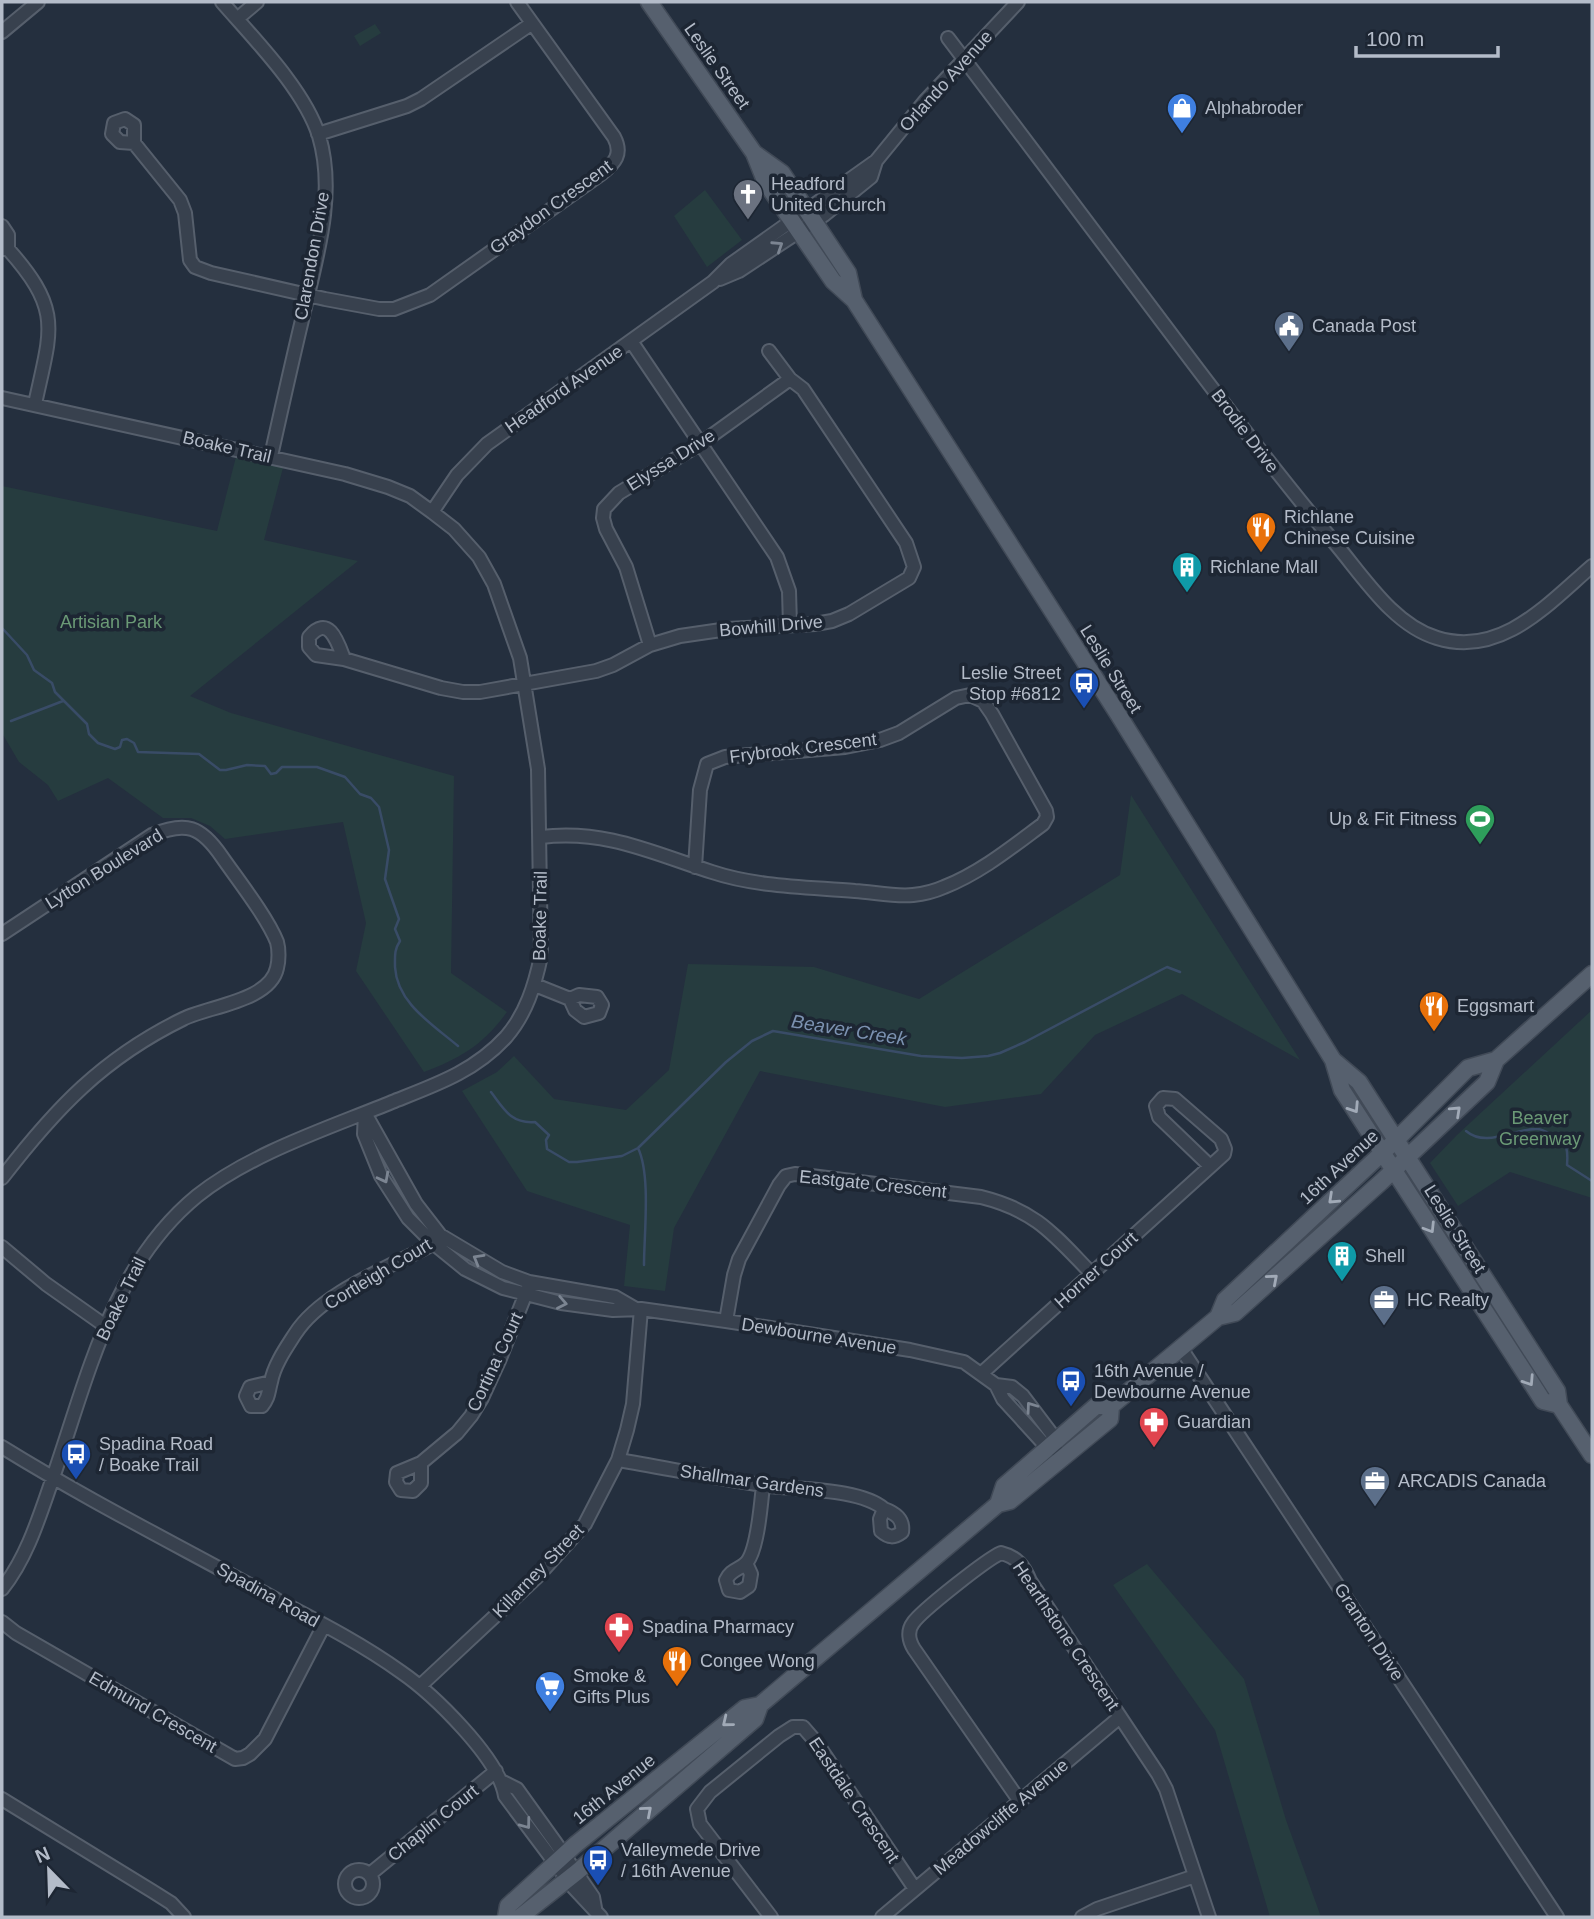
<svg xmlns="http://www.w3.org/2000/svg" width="1594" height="1919" font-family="Arial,sans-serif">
<rect width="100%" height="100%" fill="#242f3e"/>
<path fill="#263c3f" d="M 375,24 L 381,33 L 360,46 L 354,36 Z
M 705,190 L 742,240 L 707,267 L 674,216 Z
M 238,449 L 285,460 L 264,540 L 358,561 L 190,696 L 231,713 L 454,776 L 451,973 L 507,1012 C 483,1045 461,1058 424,1072 L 356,971 L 366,923 L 343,822 L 225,839 L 210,826 L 191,818 L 163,818 L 108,778 L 58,801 L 48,785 L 19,762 L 2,733 L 2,486 L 217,531 Z
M 1131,795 L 1300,1060 L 1182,994 L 1095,1035 L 1041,1094 L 945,1107 L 760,1071 L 674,1228 L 665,1291 L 624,1286 L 630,1225 L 527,1191 L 462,1091 L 497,1072 L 514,1056 L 554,1099 L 626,1110 L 669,1070 L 688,964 L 814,967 L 919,999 L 1120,875 Z
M 1592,1010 L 1592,1198 L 1510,1172 L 1458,1206 L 1430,1163 L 1457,1135 Z
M 1147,1564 L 1244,1679 L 1286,1820 L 1321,1917 L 1270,1917 L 1215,1730 L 1113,1585 Z"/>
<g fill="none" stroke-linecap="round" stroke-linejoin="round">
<path stroke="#394c67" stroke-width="2.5" d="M 2,628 L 27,655 L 34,670 L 52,683 L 55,692 L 87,724 L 89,734 L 98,743 L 115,749 L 120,747 L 122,740 L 127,739 L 134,743 L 138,752 L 199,754 L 220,770 L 226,770 L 247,765 L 265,766 L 271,774 L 276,773 L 282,767 L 317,767 L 345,777 L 360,794 L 371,798 L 379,807 L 389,850 L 385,879 L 399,919 L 395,929 L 400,941 C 394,950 395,956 395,967 C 397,1003 432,1024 458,1046
M 11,721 L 63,701
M 491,1092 C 504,1109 511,1124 535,1122 L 549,1135 L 546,1140 L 547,1149 L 569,1162 L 577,1162 L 622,1156 L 638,1148 L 726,1062 L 752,1041 L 773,1031 L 921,1056 L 962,1058 L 988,1056 L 1000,1053 L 1025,1042 L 1161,970 L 1167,967 L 1180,972
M 1466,1131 C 1486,1148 1513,1129 1536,1129 C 1542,1128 1550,1134 1556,1137 C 1568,1143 1568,1152 1567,1165 L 1592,1181
M 638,1148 C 651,1175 644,1234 644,1265"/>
<g stroke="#565f6c" stroke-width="16">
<path id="minor" d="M 222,2 C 254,39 304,89 319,136 C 337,196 315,262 302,320 C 291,366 281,411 271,456
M 237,19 L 257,2
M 2,32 L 38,2
M 948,38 C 1027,142 1106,247 1184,351 C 1233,416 1282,480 1334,542 C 1363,576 1393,625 1437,638 C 1501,658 1549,603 1592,566
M 125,119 L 134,125 L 134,143 L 120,142 L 112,134 L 114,123 Z
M 318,134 L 407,106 L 421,99 L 531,24
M 134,143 L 180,200 L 185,213 L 190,260 L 195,267 L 211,273 L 325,299 L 379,309 L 394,309 L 430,295 L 601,174 C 615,163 623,154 614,137 L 517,2
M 2,226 L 8,235 L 8,249 L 2,249
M 8,249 C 63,311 51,329 35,404
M 720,279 L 739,271 L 824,215 L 871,177 L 876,161
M 631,341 L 777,557 L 789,591 L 790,625
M 2,398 L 345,474 L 388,487 L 410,496 L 432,512 L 454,529 L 479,557 L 494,584 L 520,658 L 538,769 L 541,956 C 535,985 526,1014 506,1037 C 474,1072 435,1085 392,1102 C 329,1128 251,1153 197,1196 C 108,1269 86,1386 49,1489 C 37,1524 25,1560 2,1589
M 432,512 L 457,475 L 487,444 L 713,282 L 731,264 L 876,161 L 925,101 L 1018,2
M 650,645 L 626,567 L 606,529 L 603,518 L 604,509 L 619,493 L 700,444 L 790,379
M 344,659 L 316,655 L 309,647 L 309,637 C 329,613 338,643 344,659 L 441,688 L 463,692 L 480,692 L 596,671 L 613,665 L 650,645 L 680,636 L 728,629 L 815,624 L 832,621 L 849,614 L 909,578 L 914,567 L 906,543 L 803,389 L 790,379 L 769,351
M 541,837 C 605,829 653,853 712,872 C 757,887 808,887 855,891 C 873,892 895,897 913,895 C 923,894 935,891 944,887 C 980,873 1012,847 1043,824 L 1047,817 L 1046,811 L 992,714 L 983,701 L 970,695 L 956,698 L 899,733 L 880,740 L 845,747 L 725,757 L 707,764 L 700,790 L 695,867
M 2,934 L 152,835 C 186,821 201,826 222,857 C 238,880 267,917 277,942 C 279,949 279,961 277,968 C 270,1001 209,1006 183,1019 C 103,1058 55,1109 2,1178
M 535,985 L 570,999
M 579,995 L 597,997 L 602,1005 L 599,1013 L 584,1017 L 575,1010 L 570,999 Z
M 365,1113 L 364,1134 L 381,1176 L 408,1218 L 433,1243 L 465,1269 L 503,1288 L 561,1303 L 613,1310 L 641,1309 L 726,1321 L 910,1350 L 964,1362 L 996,1385 L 1003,1399 L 1044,1444 L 1052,1444
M 366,1115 L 416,1204 L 440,1235 L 502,1272 L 529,1282 L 615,1297 L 634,1308
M 2,1247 L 46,1284 L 104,1325
M 726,1321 L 734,1275 L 739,1259 L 779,1185 L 786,1176 L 795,1174 L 981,1197 C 1037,1211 1054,1235 1092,1274
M 1180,1347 L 1557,1917
M 982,1373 L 1224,1154 L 1225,1149 L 1221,1139 L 1175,1099 L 1163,1098 L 1156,1106 L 1159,1117 L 1210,1166
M 271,1382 L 250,1387 L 246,1396 L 251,1406 L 262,1406 C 269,1397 268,1393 271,1382 C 274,1365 286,1348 295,1334 C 321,1293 388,1268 429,1246 L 437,1239
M 996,1385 L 1012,1387 L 1023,1396 L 1054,1437 L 1052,1444 L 1063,1459
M 2,1447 C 91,1502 185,1549 277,1600 C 319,1622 362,1644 401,1672 C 433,1694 499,1758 505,1796 L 573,1887 L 601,1917
M 618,1460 C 666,1468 714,1478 763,1485 C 795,1490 860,1488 884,1509 L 880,1519 L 881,1531 C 889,1538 894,1538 902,1532 C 904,1519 895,1513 884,1509
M 421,1463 L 421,1483 L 413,1491 L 401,1490 L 396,1482 L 397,1473 L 421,1463 L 457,1433 L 471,1416 L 482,1398 L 499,1361 L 528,1288
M 746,1563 L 751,1574 L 749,1586 L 740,1592 L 729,1590 L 726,1580 C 731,1569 740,1570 747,1562 C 758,1548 761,1503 763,1485
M 2,1622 L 16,1633 L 235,1759 L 243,1758 L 250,1754 L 265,1739 L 324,1625
M 420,1686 L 538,1576 L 585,1524 L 618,1460 L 627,1430 L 633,1404 L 641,1309
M 503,1782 L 517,1789 L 555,1842 L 593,1897 L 595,1908
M 2,1799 L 152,1891 L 171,1903 L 184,1917
M 1019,1800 L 914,1649 C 909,1641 907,1631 913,1623 C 921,1611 987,1559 1001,1553 C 1017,1557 1024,1566 1030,1581 L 1158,1774 L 1166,1789 L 1209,1917
M345 1884a14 14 0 1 1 28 0a14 14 0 1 1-28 0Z
M 370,1874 L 496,1771
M 771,1917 L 700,1824 L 697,1809 L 710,1792 L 779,1736 L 793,1727 L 803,1727 L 816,1742 L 915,1889
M 882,1917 L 1120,1717
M 1082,1917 L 1097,1909 L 1195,1876"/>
</g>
<g stroke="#414a57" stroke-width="19">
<path id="major" d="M 649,2 L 754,153 L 766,183 L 833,281 L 854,300 L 1118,714 L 1333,1060 L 1342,1090 L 1543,1401 L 1559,1405
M 754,153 L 782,173 L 848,273 L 854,300
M 1333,1060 L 1359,1082 L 1557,1391 L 1559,1405 L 1592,1455
M 1218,1317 L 1225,1300 L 1396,1140 L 1468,1068 L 1496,1060 L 1592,974
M 998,1504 L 1004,1486 L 1096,1406 L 1111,1406 L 1218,1317 L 1235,1313 L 1381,1182 L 1487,1082 L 1496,1060
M 506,1917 L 508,1906 L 575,1845 L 745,1708 L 760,1705
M 520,1917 L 577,1872 L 755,1719 L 760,1705 L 998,1504 L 1010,1501 L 1110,1419 L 1111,1406"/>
</g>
<use href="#minor" stroke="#38414e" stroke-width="12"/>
<use href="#major" stroke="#56606e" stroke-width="16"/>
</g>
<defs><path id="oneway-chevron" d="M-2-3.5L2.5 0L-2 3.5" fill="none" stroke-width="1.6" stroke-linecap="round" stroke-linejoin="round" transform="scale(1.75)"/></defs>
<g stroke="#7c8592">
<use href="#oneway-chevron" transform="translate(778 246) rotate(-33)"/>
<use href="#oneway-chevron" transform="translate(384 1178) rotate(62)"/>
<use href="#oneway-chevron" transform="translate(478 1259) rotate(-150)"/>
<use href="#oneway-chevron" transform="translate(562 1303) rotate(11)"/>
<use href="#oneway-chevron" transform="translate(1031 1407) rotate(-126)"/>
<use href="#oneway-chevron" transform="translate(526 1824) rotate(53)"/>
</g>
<g stroke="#a1aab7">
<use href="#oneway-chevron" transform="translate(1354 1108) rotate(57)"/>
<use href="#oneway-chevron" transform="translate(1456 1111) rotate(-43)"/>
<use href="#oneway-chevron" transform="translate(1333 1199) rotate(137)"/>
<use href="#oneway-chevron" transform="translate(1430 1228) rotate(58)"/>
<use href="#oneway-chevron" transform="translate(1273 1279) rotate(-41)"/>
<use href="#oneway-chevron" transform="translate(1529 1381) rotate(57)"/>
<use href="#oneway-chevron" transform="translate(727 1722) rotate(141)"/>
<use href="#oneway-chevron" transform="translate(647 1811) rotate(-41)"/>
</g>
<defs>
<g id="shop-pin" transform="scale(1.575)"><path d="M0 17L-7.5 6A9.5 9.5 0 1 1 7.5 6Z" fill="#3f7fe0" stroke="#1d2633"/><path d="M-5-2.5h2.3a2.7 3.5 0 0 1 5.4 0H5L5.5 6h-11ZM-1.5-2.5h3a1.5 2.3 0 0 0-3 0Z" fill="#fff"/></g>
<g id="church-pin" transform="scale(1.575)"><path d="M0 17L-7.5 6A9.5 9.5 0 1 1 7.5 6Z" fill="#6b7280" stroke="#1d2633"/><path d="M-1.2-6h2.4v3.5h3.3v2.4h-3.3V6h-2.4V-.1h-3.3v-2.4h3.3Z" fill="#fff"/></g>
<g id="civic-pin" transform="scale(1.575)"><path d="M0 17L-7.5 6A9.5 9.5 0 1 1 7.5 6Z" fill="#5c6f8a" stroke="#1d2633"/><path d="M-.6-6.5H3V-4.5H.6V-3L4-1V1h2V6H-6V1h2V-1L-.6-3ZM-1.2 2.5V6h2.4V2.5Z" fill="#fff"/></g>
<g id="restaurant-pin" transform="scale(1.575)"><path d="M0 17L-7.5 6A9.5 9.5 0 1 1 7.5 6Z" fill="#e8710a" stroke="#1d2633"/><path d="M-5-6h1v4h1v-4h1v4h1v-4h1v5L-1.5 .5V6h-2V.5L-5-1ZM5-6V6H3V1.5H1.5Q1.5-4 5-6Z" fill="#fff"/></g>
<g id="building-pin" transform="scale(1.575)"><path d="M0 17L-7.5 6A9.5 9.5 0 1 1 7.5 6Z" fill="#0f9aa8" stroke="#1d2633"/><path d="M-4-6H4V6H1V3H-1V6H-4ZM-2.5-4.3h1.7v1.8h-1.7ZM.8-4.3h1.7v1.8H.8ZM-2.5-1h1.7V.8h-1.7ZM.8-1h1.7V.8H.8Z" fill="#fff"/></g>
<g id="bus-pin" transform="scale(1.575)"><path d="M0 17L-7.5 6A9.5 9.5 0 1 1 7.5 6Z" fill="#1a4fb4" stroke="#1d2633"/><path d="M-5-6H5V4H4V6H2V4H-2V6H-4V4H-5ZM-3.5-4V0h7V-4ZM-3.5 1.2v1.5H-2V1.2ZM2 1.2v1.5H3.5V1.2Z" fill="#fff"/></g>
<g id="stadium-pin" transform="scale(1.575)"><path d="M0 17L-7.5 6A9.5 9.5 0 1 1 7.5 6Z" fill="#2e9e5b" stroke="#1d2633"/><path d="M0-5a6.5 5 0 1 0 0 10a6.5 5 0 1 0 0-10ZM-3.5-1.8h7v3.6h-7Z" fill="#fff"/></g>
<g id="office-pin" transform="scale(1.575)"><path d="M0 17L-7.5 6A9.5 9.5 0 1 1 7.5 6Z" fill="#5c6f8a" stroke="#1d2633"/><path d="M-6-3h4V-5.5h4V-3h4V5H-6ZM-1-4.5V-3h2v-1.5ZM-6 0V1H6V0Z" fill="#fff"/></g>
<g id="pharmacy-pin" transform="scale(1.575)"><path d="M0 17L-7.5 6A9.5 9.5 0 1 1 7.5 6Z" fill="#e0444e" stroke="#1d2633"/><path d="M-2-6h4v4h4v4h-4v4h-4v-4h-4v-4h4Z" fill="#fff"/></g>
<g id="supermarket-pin" transform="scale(1.575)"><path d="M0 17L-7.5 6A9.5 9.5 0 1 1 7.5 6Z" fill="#3f7fe0" stroke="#1d2633"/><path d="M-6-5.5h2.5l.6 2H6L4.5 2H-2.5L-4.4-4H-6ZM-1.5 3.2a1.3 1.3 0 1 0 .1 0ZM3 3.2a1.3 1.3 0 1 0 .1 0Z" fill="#fff"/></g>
</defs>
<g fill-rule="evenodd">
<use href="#shop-pin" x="1182" y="108"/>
<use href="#church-pin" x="748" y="194"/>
<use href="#civic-pin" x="1289" y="326"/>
<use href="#restaurant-pin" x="1261" y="527"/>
<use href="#building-pin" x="1187" y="567"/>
<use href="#bus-pin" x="1084" y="683"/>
<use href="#stadium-pin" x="1480" y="819"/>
<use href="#restaurant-pin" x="1434" y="1006"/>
<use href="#building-pin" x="1342" y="1256"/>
<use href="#office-pin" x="1384" y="1300"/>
<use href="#bus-pin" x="1071" y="1381"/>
<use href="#pharmacy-pin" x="1154" y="1422"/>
<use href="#bus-pin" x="76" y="1454"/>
<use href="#office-pin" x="1375" y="1481"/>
<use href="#pharmacy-pin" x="619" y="1627"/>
<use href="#restaurant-pin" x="677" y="1661"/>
<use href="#supermarket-pin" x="550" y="1686"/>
<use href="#bus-pin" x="598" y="1860"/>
</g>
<g text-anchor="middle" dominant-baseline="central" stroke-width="7" stroke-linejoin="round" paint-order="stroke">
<g font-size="18" fill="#b4bcc9" stroke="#1d2633">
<text transform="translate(717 66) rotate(55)">Leslie Street</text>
<text transform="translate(946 81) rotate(-48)">Orlando Avenue</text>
<text transform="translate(551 207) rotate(-36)">Graydon Crescent</text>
<text transform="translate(312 256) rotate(-80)">Clarendon Drive</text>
<text transform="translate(564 389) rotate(-35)">Headford Avenue</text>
<text transform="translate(1245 431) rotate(53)">Brodie Drive</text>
<text transform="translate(227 447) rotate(13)">Boake Trail</text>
<text transform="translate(671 460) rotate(-32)">Elyssa Drive</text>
<text transform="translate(771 626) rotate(-5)">Bowhill Drive</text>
<text transform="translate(1111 669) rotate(58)">Leslie Street</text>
<text transform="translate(803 748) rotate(-7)">Frybrook Crescent</text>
<text transform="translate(104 869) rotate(-32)">Lytton Boulevard</text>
<text transform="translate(540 916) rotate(-89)">Boake Trail</text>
<text transform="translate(1339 1167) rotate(-43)">16th Avenue</text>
<text transform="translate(873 1184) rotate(6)">Eastgate Crescent</text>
<text transform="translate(1455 1229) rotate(58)">Leslie Street</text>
<text transform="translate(1096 1270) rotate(-42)">Horner Court</text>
<text transform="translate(378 1274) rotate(-31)">Cortleigh Court</text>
<text transform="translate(121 1299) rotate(-64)">Boake Trail</text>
<text transform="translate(819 1336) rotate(9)">Dewbourne Avenue</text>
<text transform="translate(495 1362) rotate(-65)">Cortina Court</text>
<text transform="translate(752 1481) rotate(8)">Shallmar Gardens</text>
<text transform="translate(538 1571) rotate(-46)">Killarney Street</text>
<text transform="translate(268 1595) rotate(29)">Spadina Road</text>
<text transform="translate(1369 1632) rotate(57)">Granton Drive</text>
<text transform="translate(1066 1636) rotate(56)">Hearthstone Crescent</text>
<text transform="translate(153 1712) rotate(30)">Edmund Crescent</text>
<text transform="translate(614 1789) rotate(-39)">16th Avenue</text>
<text transform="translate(854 1800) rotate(56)">Eastdale Crescent</text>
<text transform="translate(1001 1817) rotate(-40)">Meadowcliffe Avenue</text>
<text transform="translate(433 1823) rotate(-39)">Chaplin Court</text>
</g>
<g font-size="18" fill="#b4bcc9" stroke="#1d2633" text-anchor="start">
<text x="1205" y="108">Alphabroder</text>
<text x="771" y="184">Headford<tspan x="771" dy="21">United Church</tspan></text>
<text x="1312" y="326">Canada Post</text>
<text x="1284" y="517">Richlane<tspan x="1284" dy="21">Chinese Cuisine</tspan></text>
<text x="1210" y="567">Richlane Mall</text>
<text x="1061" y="673" text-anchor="end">Leslie Street<tspan x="1061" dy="21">Stop #6812</tspan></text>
<text x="1457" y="819" text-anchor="end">Up &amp; Fit Fitness</text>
<text x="1457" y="1006">Eggsmart</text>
<text x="1365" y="1256">Shell</text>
<text x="1407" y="1300">HC Realty</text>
<text x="1094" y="1371">16th Avenue /<tspan x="1094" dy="21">Dewbourne Avenue</tspan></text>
<text x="1177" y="1422">Guardian</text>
<text x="99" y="1444">Spadina Road<tspan x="99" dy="21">/ Boake Trail</tspan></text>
<text x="1398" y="1481">ARCADIS Canada</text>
<text x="642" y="1627">Spadina Pharmacy</text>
<text x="700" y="1661">Congee Wong</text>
<text x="573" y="1676">Smoke &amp;<tspan x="573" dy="21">Gifts Plus</tspan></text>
<text x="621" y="1850">Valleymede Drive<tspan x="621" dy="21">/ 16th Avenue</tspan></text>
</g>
<g font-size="18" fill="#6b9a76" stroke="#1d2633">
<text x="111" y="622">Artisian Park</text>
<text x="1540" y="1118">Beaver<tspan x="1540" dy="21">Greenway</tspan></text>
</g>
<g font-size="19" font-style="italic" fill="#7c92b1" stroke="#1d2633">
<text transform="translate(849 1030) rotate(9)">Beaver Creek</text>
</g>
</g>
<rect width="1594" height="1919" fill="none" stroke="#b4bcc9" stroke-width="7"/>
<g transform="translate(49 1870) rotate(337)" stroke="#1d2633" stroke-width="5" paint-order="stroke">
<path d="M0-5L12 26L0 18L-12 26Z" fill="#b4bcc9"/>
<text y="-10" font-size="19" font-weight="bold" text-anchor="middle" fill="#b4bcc9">N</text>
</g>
<path d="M1356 46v10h142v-10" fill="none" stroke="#b4bcc9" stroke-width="3.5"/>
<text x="1366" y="46" font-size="21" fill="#b4bcc9" stroke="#1d2633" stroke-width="5" paint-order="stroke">100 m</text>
</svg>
